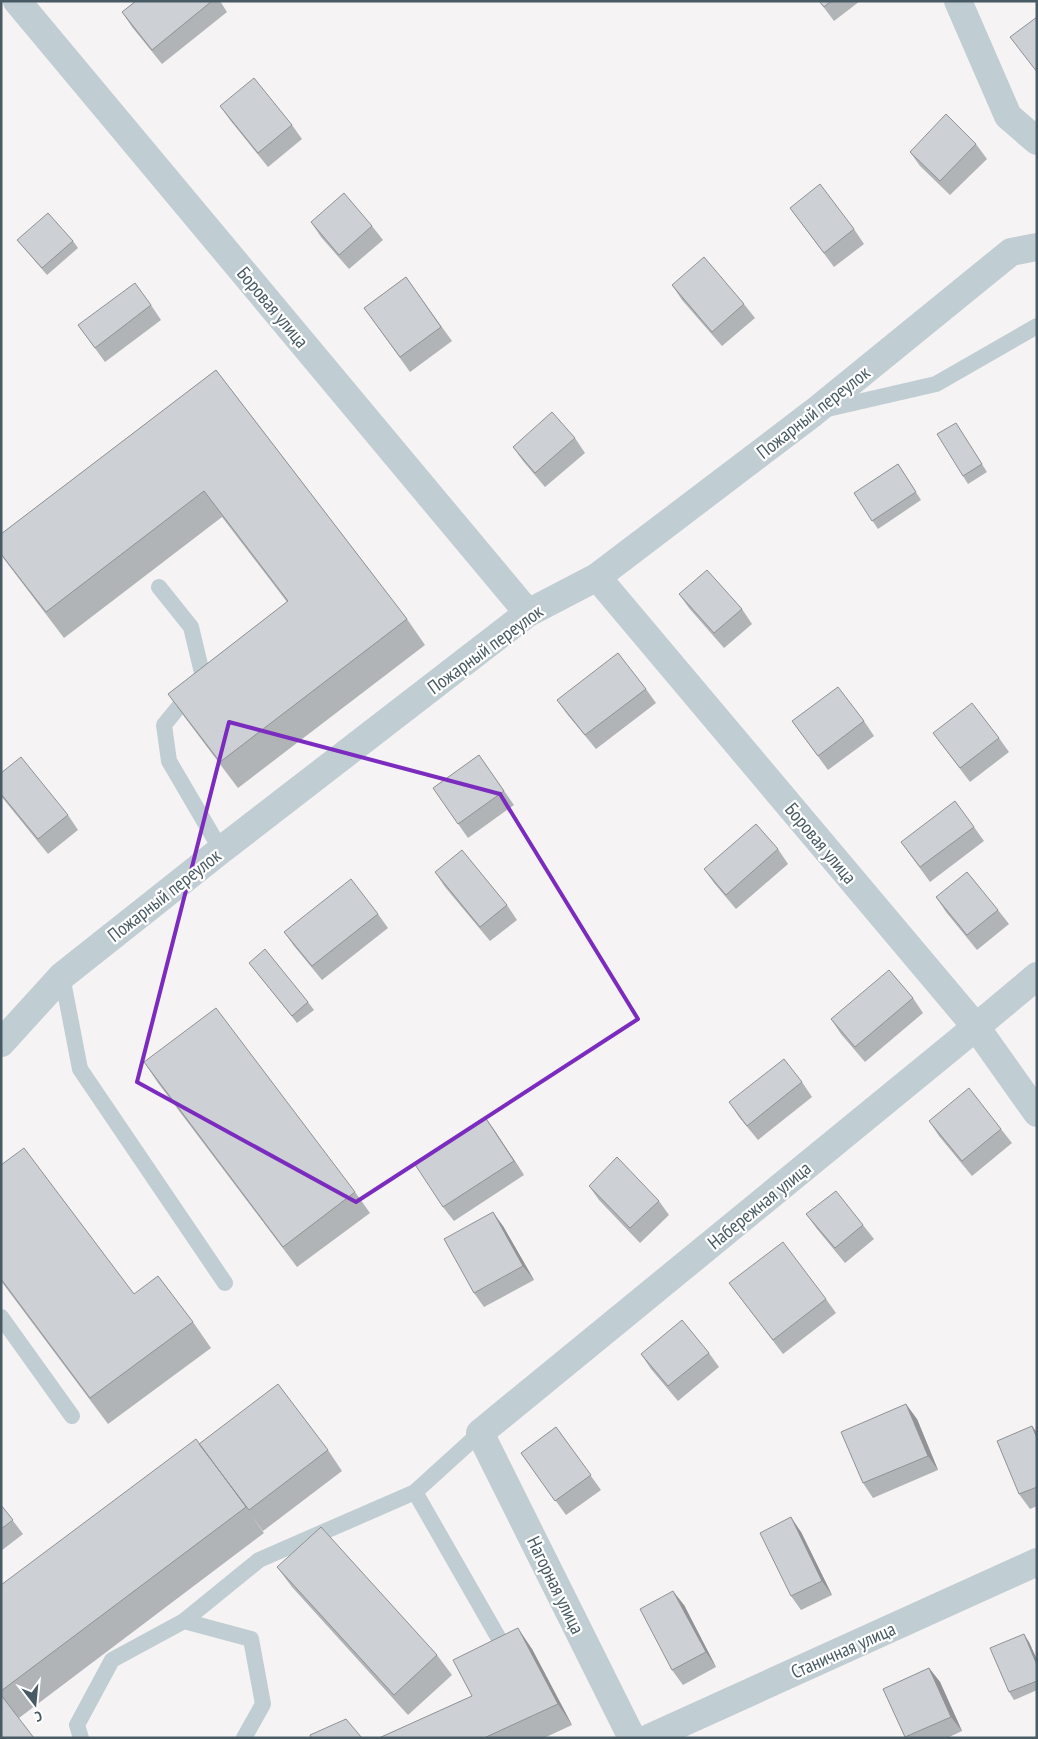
<svg xmlns="http://www.w3.org/2000/svg" width="1038" height="1739" font-family="'PT Sans Narrow',sans-serif">
<rect width="100%" height="100%" fill="#f5f3f3"/>
<g fill="none" stroke-linecap="round" stroke-linejoin="round">
<path stroke="#c0cdd3" stroke-width="16" d="M 823,410 L 936,384 L 1037,326
M 159,587 L 191,627 L 203,677 L 164,725 L 169,761 L 221,850
M 62,976 L 80,1069 L 225,1283
M 1,1317 L 72,1416
M 480,1433 L 415,1492 L 502,1644
M 184,1621 L 259,1560 L 415,1492
M 81,1738 L 77,1725 L 112,1660 L 184,1621 L 251,1639 L 263,1704 L 244,1738"/>
<path stroke="#c0cdd3" stroke-width="28" d="M 17,1 L 528,613
M 958,1 L 1008,116 L 1037,141
M 597,577 L 976,1027 L 1037,1113
M 1,1043 L 62,976 L 221,850 L 528,613 L 597,577 L 813,413 L 1011,252 L 1037,247
M 632,1738 L 480,1433 L 976,1027 L 1037,976
M 649,1738 L 1037,1562"/>
</g>
<path fill="#b0b4b7" d="M 136,1 L 220,1 L 227,12 L 162,64 L 132,27 L 122,12 Z
M 819,1 L 860,1 L 834,21 Z
M 220,106 L 292,125 L 302,139 L 268,167 L 230,120 Z
M 976,144 L 987,159 L 950,195 L 920,166 L 910,152 Z
M 790,208 L 854,229 L 864,244 L 834,267 Z
M 311,222 L 372,226 L 383,240 L 349,269 L 321,237 Z
M 17,240 L 73,241 L 78,248 L 47,275 Z
M 406,277 L 452,341 L 410,372 L 364,308 Z
M 672,285 L 744,304 L 755,318 L 722,346 L 682,300 Z
M 151,305 L 161,320 L 105,362 L 78,325 Z
M 216,370 L 407,619 L 425,645 L 238,788 L 186,719 L 168,694 L 287,602 L 222,517 L 64,638 L 1,555 L 1,534 Z
M 956,423 L 987,472 L 968,484 L 963,476 Z
M 575,438 L 585,453 L 545,487 L 523,461 L 513,447 Z
M 898,464 L 921,500 L 878,529 L 854,493 Z
M 679,594 L 742,609 L 752,624 L 724,648 L 689,608 Z
M 646,689 L 656,703 L 596,749 L 567,714 L 557,700 Z
M 792,721 L 864,721 L 874,736 L 828,770 Z
M 933,733 L 999,738 L 1009,752 L 970,782 Z
M 479,755 L 514,805 L 468,838 L 433,788 Z
M 1,773 L 68,815 L 78,830 L 48,854 L 1,796 Z
M 974,827 L 984,841 L 930,882 L 901,842 Z
M 778,849 L 788,864 L 736,909 L 714,883 L 704,869 Z
M 435,872 L 507,905 L 517,920 L 490,941 L 445,887 Z
M 936,897 L 998,910 L 1009,924 L 977,950 L 946,912 Z
M 378,914 L 388,928 L 322,980 L 294,946 L 284,932 Z
M 249,963 L 308,1002 L 314,1010 L 297,1023 Z
M 913,998 L 923,1013 L 865,1062 L 841,1034 L 831,1019 Z
M 144,1062 L 355,1192 L 370,1213 L 297,1267 L 158,1083 Z
M 802,1082 L 812,1097 L 758,1140 L 739,1117 L 729,1102 Z
M 485,1117 L 524,1175 L 454,1221 L 443,1207 Z
M 929,1121 L 1001,1129 L 1012,1143 L 972,1176 L 939,1136 Z
M 1,1165 L 134,1294 L 193,1322 L 211,1348 L 108,1424 L 1,1281 Z
M 589,1186 L 659,1201 L 669,1215 L 640,1243 L 599,1200 Z
M 806,1214 L 863,1225 L 874,1239 L 845,1263 L 817,1229 Z
M 503,1226 L 534,1280 L 484,1307 L 474,1293 Z
M 729,1283 L 826,1299 L 836,1313 L 783,1354 Z
M 709,1353 L 719,1367 L 678,1401 L 651,1369 L 641,1354 Z
M 917,1419 L 938,1470 L 873,1498 L 863,1483 Z
M 1032,1426 L 1037,1433 L 1037,1506 L 1030,1509 L 1019,1494 Z
M 556,1427 L 601,1490 L 566,1515 L 521,1453 Z
M 199,1444 L 328,1450 L 342,1471 L 263,1531 L 251,1515 L 264,1533 L 19,1718 L 1,1738 L 1,1585 Z
M 1,1505 L 23,1534 L 1,1551 Z
M 801,1532 L 832,1595 L 801,1610 L 791,1596 Z
M 277,1567 L 437,1655 L 452,1675 L 408,1715 L 292,1587 Z
M 684,1605 L 716,1667 L 683,1685 L 672,1670 Z
M 1029,1642 L 1037,1660 L 1037,1690 L 1014,1700 L 1009,1692 Z
M 532,1649 L 572,1725 L 544,1738 L 379,1738 L 472,1696 Z
M 929,1668 L 940,1682 L 962,1731 L 947,1738 L 906,1738 L 883,1689 Z"/>
<path fill="#909295" d="M 485,1117 L 495,1131 L 524,1175 L 514,1161 Z
M 493,1212 L 503,1226 L 534,1280 L 523,1266 Z
M 906,1404 L 917,1419 L 938,1470 L 928,1456 Z
M 1032,1426 L 1037,1433 L 1037,1438 Z
M 791,1517 L 801,1532 L 832,1595 L 822,1581 Z
M 673,1591 L 684,1605 L 716,1667 L 706,1652 Z
M 518,1628 L 532,1649 L 572,1725 L 558,1704 Z
M 1024,1634 L 1029,1642 L 1037,1660 L 1037,1665 Z
M 929,1668 L 940,1682 L 962,1731 L 951,1717 Z"/>
<path fill="#cdd1d5" stroke="#909295" d="M 136,1 L 212,1 L 152,50 L 122,12 Z
M 819,1 L 831,1 L 824,7 Z
M 1037,17 L 1037,72 L 1010,37 Z
M 254,78 L 292,125 L 258,153 L 220,106 Z
M 946,114 L 976,144 L 940,181 L 910,152 Z
M 820,184 L 854,229 L 824,253 L 790,208 Z
M 344,193 L 372,226 L 339,255 L 311,222 Z
M 48,213 L 73,241 L 42,268 L 17,240 Z
M 704,257 L 744,304 L 712,332 L 672,285 Z
M 406,277 L 441,327 L 400,357 L 364,308 Z
M 135,283 L 151,305 L 95,348 L 78,325 Z
M 216,370 L 407,619 L 220,762 L 168,694 L 288,601 L 204,491 L 46,612 L 1,554 L 1,534 Z
M 552,412 L 575,438 L 535,473 L 513,447 Z
M 956,423 L 982,464 L 963,476 L 937,434 Z
M 898,464 L 916,492 L 872,521 L 854,493 Z
M 707,570 L 742,609 L 714,633 L 679,594 Z
M 618,653 L 646,689 L 585,735 L 557,700 Z
M 838,687 L 864,721 L 818,756 L 792,721 Z
M 972,703 L 999,738 L 960,768 L 933,733 Z
M 479,755 L 504,791 L 458,824 L 433,788 Z
M 21,757 L 68,815 L 38,839 L 1,794 L 1,773 Z
M 955,801 L 974,827 L 920,867 L 901,842 Z
M 756,824 L 778,849 L 726,895 L 704,869 Z
M 462,850 L 507,905 L 480,927 L 435,872 Z
M 967,872 L 998,910 L 967,935 L 936,897 Z
M 351,879 L 378,914 L 312,966 L 284,932 Z
M 265,949 L 308,1002 L 292,1016 L 249,963 Z
M 889,970 L 913,998 L 855,1047 L 831,1019 Z
M 216,1008 L 355,1192 L 283,1247 L 144,1062 Z
M 784,1059 L 802,1082 L 747,1126 L 729,1102 Z
M 969,1088 L 1001,1129 L 962,1161 L 929,1121 Z
M 485,1117 L 514,1161 L 443,1207 L 414,1163 Z
M 24,1148 L 134,1294 L 158,1276 L 193,1322 L 90,1398 L 1,1279 L 1,1165 Z
M 617,1157 L 659,1201 L 630,1228 L 589,1186 Z
M 836,1191 L 863,1225 L 835,1248 L 806,1214 Z
M 493,1212 L 523,1266 L 474,1293 L 444,1239 Z
M 783,1242 L 826,1299 L 773,1340 L 729,1283 Z
M 682,1320 L 709,1353 L 668,1386 L 641,1354 Z
M 278,1384 L 328,1450 L 249,1510 L 199,1444 Z
M 906,1404 L 928,1456 L 863,1483 L 841,1432 Z
M 1032,1426 L 1037,1438 L 1037,1487 L 1019,1494 L 997,1441 Z
M 556,1427 L 591,1475 L 555,1501 L 521,1453 Z
M 196,1439 L 246,1507 L 1,1691 L 1,1585 Z
M 1,1505 L 13,1520 L 1,1529 Z
M 791,1517 L 822,1581 L 791,1596 L 760,1533 Z
M 321,1527 L 437,1655 L 394,1695 L 277,1567 Z
M 673,1591 L 706,1652 L 672,1670 L 640,1609 Z
M 518,1628 L 558,1704 L 484,1738 L 379,1738 L 472,1696 L 453,1660 Z
M 1024,1634 L 1037,1665 L 1037,1681 L 1009,1692 L 990,1648 Z
M 929,1668 L 951,1717 L 905,1737 L 883,1689 Z
M 1,1695 L 34,1738 L 1,1738 Z
M 346,1719 L 362,1738 L 311,1738 L 310,1735 Z"/>
<path fill="none" stroke="#7b2cbf" stroke-width="4" stroke-linejoin="round" d="M 229,722 L 500,794 L 638,1019 L 356,1202 L 137,1082 Z"/>
<g text-anchor="middle" dominant-baseline="central" stroke-width="4.5" stroke-linejoin="round" paint-order="stroke">
<g font-size="19" fill="#485a63" stroke="#fff">
<text transform="translate(273 307) rotate(50)">Боровая улица</text>
<text transform="translate(813 412) rotate(-38)">Пожарный переулок</text>
<text transform="translate(485 649) rotate(-36)">Пожарный переулок</text>
<text transform="translate(821 843) rotate(50)">Боровая улица</text>
<text transform="translate(164 895) rotate(-38)">Пожарный переулок</text>
<text transform="translate(759 1205) rotate(-39)">Набережная улица</text>
<text transform="translate(556 1585) rotate(64)">Нагорная улица</text>
<text transform="translate(843 1650) rotate(-24)">Станичная улица</text>
</g>
</g>
<rect width="1038" height="1739" fill="none" stroke="#485a63" stroke-width="5"/>
<g transform="translate(35 1704) rotate(164)" stroke="#ffffff" stroke-width="4" paint-order="stroke">
<path d="M0-4L9 19L0 12L-9 19Z" fill="#485a63"/>
<text y="-8" font-size="14" font-weight="bold" text-anchor="middle" fill="#485a63">С</text>
</g>
</svg>
